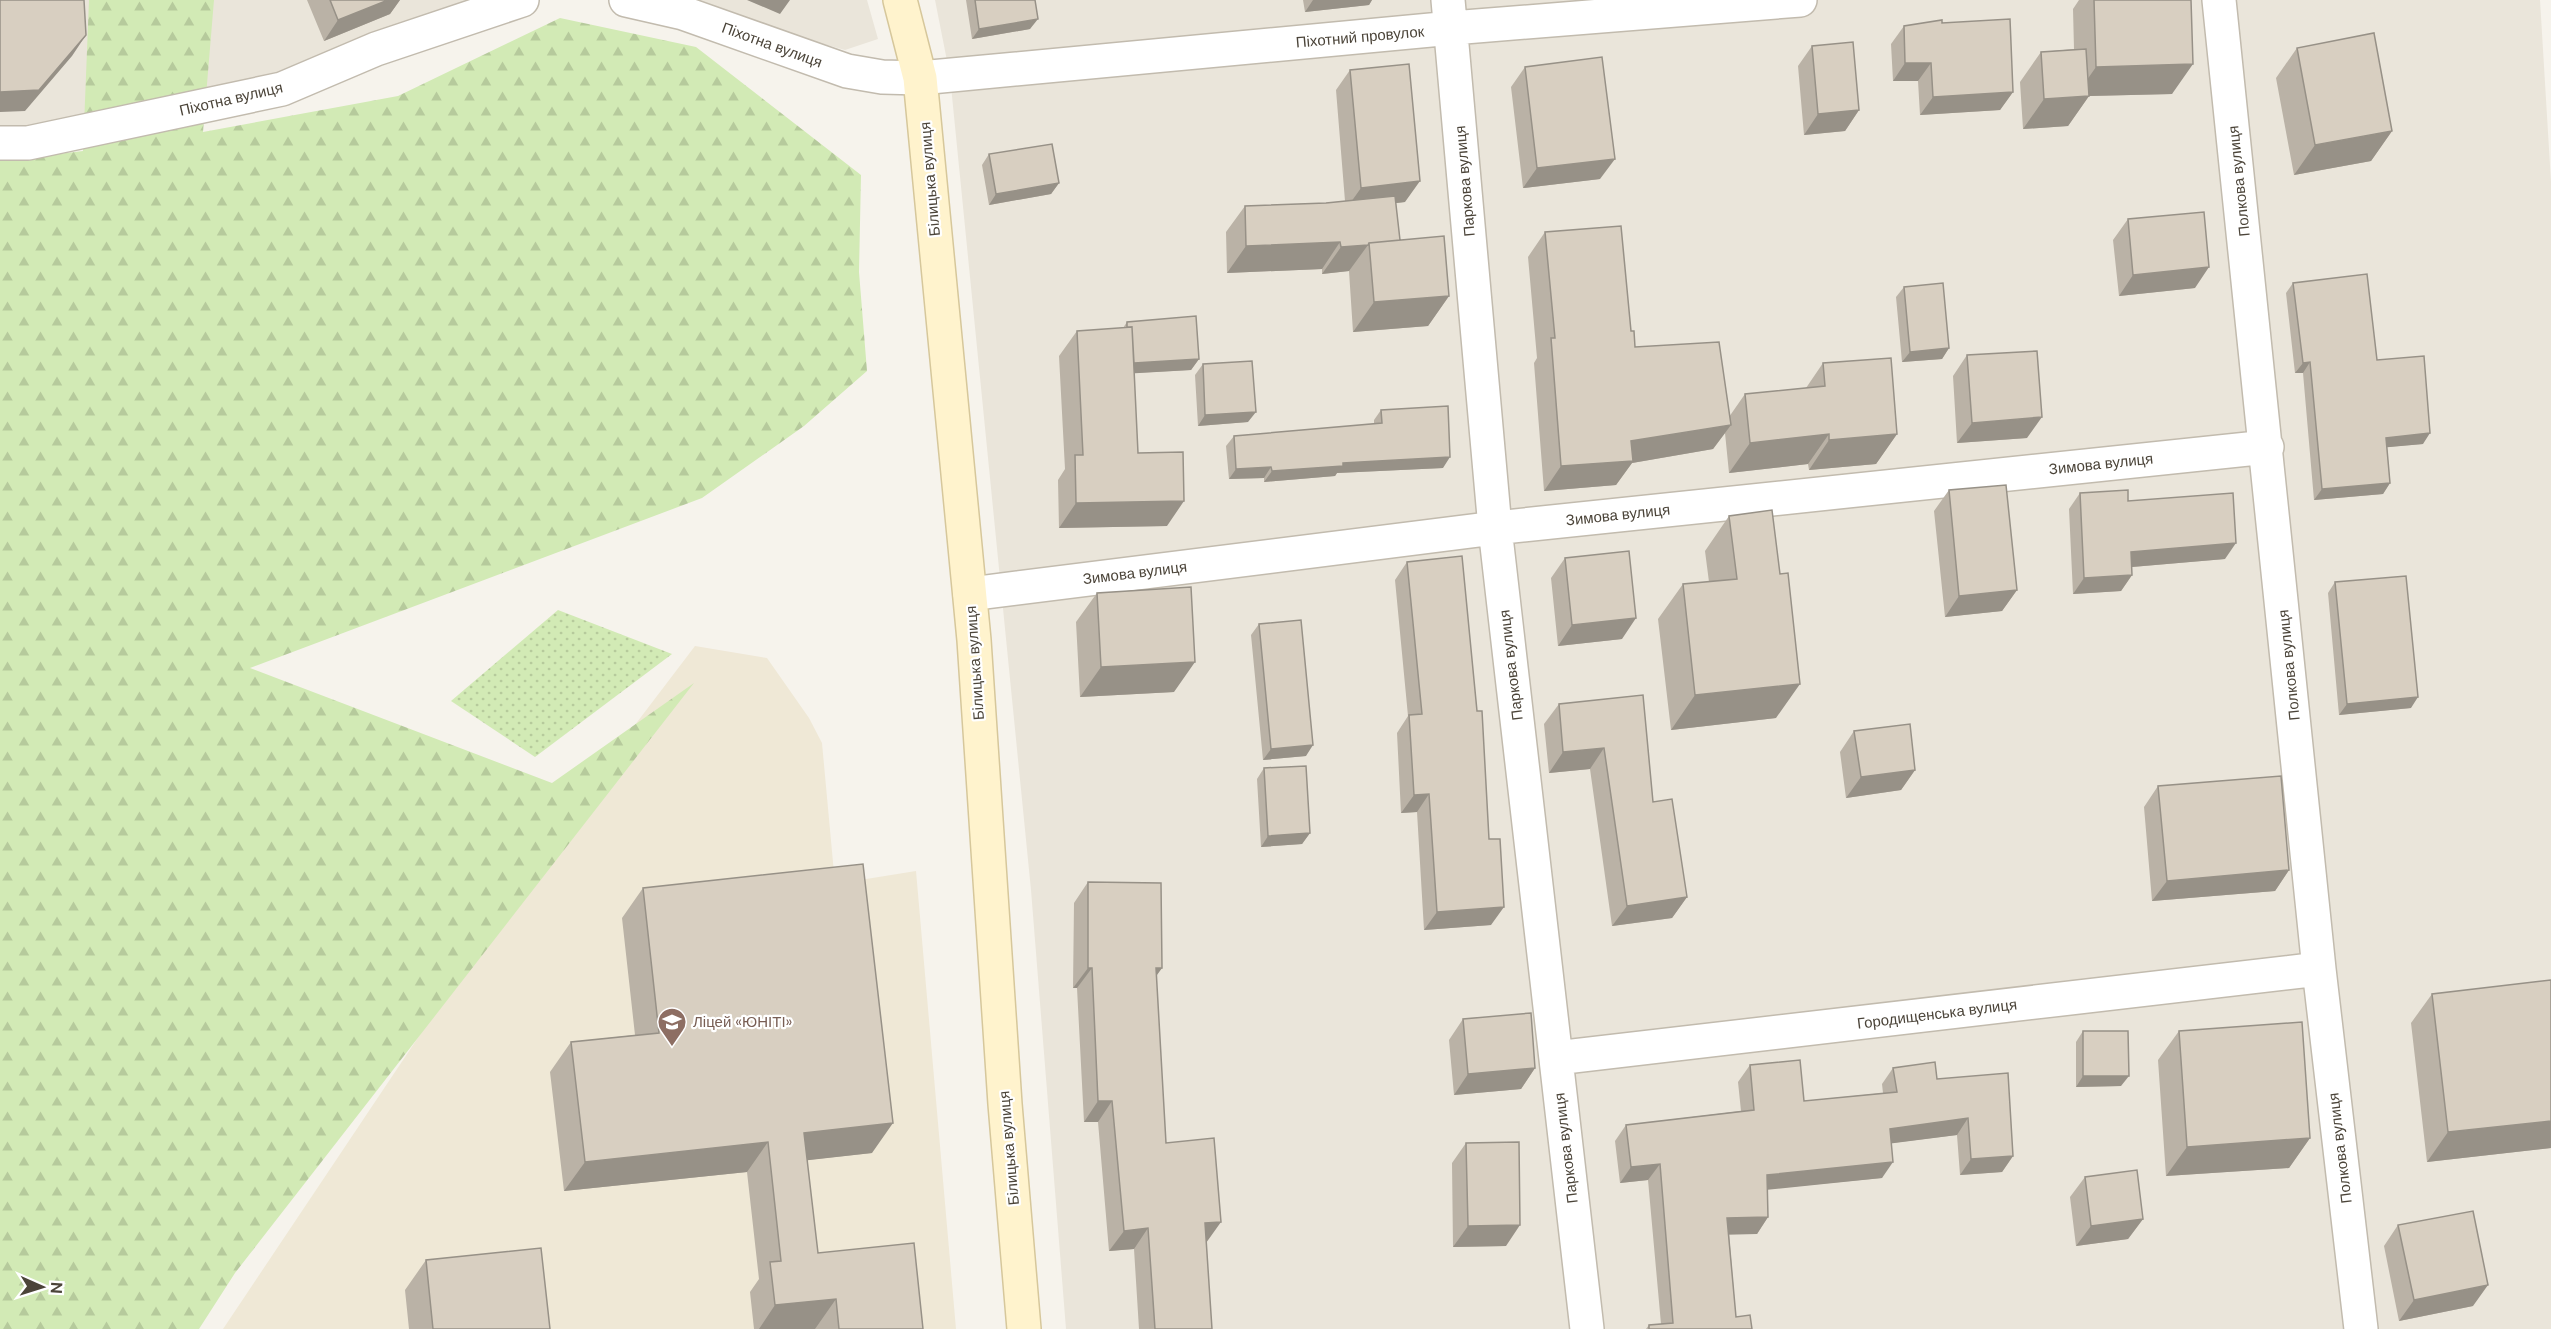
<svg xmlns="http://www.w3.org/2000/svg" width="2551" height="1329" font-family="'DM Sans',sans-serif">
<defs>
<pattern id="forest-firs" width="22" height="20" patternUnits="userSpaceOnUse" patternTransform="scale(1.5)"><rect width="22" height="20" fill="#d2eab5"/><path d="M5 1l3.5 6h-7zM16 11l3.5 6h-7z" fill="#b6ca9c"/></pattern>
<pattern id="park-dots" width="8" height="8" patternUnits="userSpaceOnUse" patternTransform="scale(1.5)"><rect width="8" height="8" fill="#d2eab5"/><path d="M2 2h.1M6 6h.1" fill="none" stroke="#b6ca9c" stroke-width="1.8" stroke-linecap="round"/></pattern>
</defs>
<rect width="100%" height="100%" fill="#f6f3ec"/>
<path fill="#eae5da" d="M 0,0 L 482,0 L 279,72 L 23,132 L 0,132 Z
M 669,0 L 867,0 L 878,39 L 845,50 Z
M 935,0 L 2540,0 L 2551,182 L 2551,1329 L 1066,1329 L 1031,890 L 950,76 Z"/>
<path fill="#efe8d6" d="M 695,646 L 767,658 L 809,718 L 822,743 L 835,884 L 916,871 L 956,1329 L 223,1329 L 571,809 Z"/>
<path fill="url(#forest-firs)" d="M 89,0 L 214,0 L 203,132 L 398,96 L 560,18 L 696,47 L 861,175 L 859,272 L 867,371 L 804,426 L 702,498 L 250,668 L 552,783 L 694,683 L 235,1273 L 199,1329 L 0,1329 L 0,161 L 83,151 Z"/>
<path fill="url(#park-dots)" d="M 558,610 L 672,654 L 535,757 L 451,701 Z"/>
<g fill="none" stroke-linecap="round" stroke-linejoin="round">
<g stroke="#c2bbae" stroke-width="36">
<path id="minor" d="M 626,0 L 683,13 L 847,71 L 882,77 L 920,78 L 1452,28 L 1800,0
M 1448,0 L 1495,528 L 1587,1329
M 2219,0 L 2319,969 L 2361,1329
M 0,143 L 28,143 L 282,89 L 376,49 L 522,0
M 970,594 L 1495,528 L 2267,447
M 1556,1058 L 2319,969"/>
</g>
<g stroke="#d6c79b" stroke-width="36">
<path id="secondary" d="M 900,0 L 920,78 L 974,640 L 1005,1104 L 1024,1329"/>
</g>
<use href="#minor" stroke="#fff" stroke-width="33"/>
<use href="#secondary" stroke="#fff3cd" stroke-width="33"/>
</g>
<path fill="#bab2a6" d="M 307,0 L 400,0 L 390,14 L 324,41 Z
M 966,0 L 1035,0 L 1030,29 L 972,39 Z
M 1303,0 L 1372,0 L 1369,5 L 1305,12 Z
M 2079,0 L 2191,0 L 2172,94 L 2089,96 L 2068,126 L 2023,129 L 2020,82 L 2041,52 L 2074,49 L 2073,9 Z
M 1942,23 L 2013,92 L 2000,110 L 1920,115 L 1918,81 L 1893,81 L 1891,44 L 1904,26 Z
M 1812,46 L 1859,110 L 1845,131 L 1804,135 L 1798,66 Z
M 2297,48 L 2392,131 L 2371,161 L 2294,175 L 2276,78 Z
M 1525,67 L 1600,179 L 1523,188 L 1511,87 Z
M 1350,70 L 1405,202 L 1396,203 L 1400,240 L 1449,296 L 1428,326 L 1353,332 L 1349,271 L 1322,274 L 1322,269 L 1227,273 L 1226,232 L 1245,206 L 1326,203 L 1345,201 L 1336,90 Z
M 989,154 L 1059,183 L 1051,194 L 989,205 L 982,165 Z
M 2128,219 L 2195,288 L 2119,296 L 2113,240 Z
M 1545,232 L 1631,331 L 1635,347 L 1729,417 L 1745,394 L 1806,388 L 1823,363 L 1897,434 L 1876,464 L 1809,470 L 1808,464 L 1729,473 L 1725,433 L 1713,449 L 1632,463 L 1616,485 L 1544,491 L 1534,363 L 1537,358 L 1528,257 Z
M 2293,283 L 2377,360 L 2423,444 L 2387,447 L 2390,483 L 2383,494 L 2314,500 L 2303,373 L 2295,373 L 2286,293 Z
M 1904,287 L 1949,348 L 1942,359 L 1902,362 L 1896,297 Z
M 1127,322 L 1199,359 L 1191,370 L 1134,373 L 1138,453 L 1167,526 L 1059,528 L 1058,480 L 1065,469 L 1059,356 L 1077,331 L 1123,328 Z
M 1967,355 L 2027,438 L 1957,443 L 1953,376 Z
M 1203,364 L 1248,422 L 1198,426 L 1195,375 Z
M 1381,410 L 1443,468 L 1337,473 L 1335,476 L 1264,482 L 1264,478 L 1229,479 L 1226,446 L 1234,436 L 1374,424 L 1374,420 Z
M 1949,490 L 2017,590 L 2002,611 L 1945,617 L 1934,511 Z
M 2080,493 L 2128,501 L 2225,559 L 2132,567 L 2132,575 L 2121,591 L 2073,594 L 2069,509 Z
M 1729,516 L 1776,718 L 1671,730 L 1658,619 L 1683,584 L 1709,582 L 1705,551 Z
M 1565,558 L 1622,639 L 1558,646 L 1551,578 Z
M 1407,562 L 1491,925 L 1424,930 L 1417,812 L 1401,813 L 1397,733 L 1408,716 L 1395,580 Z
M 2335,582 L 2411,708 L 2339,715 L 2328,593 Z
M 1097,593 L 1174,692 L 1080,697 L 1076,622 Z
M 1259,624 L 1306,756 L 1263,760 L 1251,635 Z
M 1643,695 L 1653,802 L 1687,897 L 1672,918 L 1612,926 L 1590,769 L 1549,773 L 1544,724 L 1559,704 Z
M 1854,731 L 1915,770 L 1901,790 L 1846,798 L 1840,752 Z
M 1264,768 L 1310,833 L 1302,844 L 1261,847 L 1257,779 Z
M 2158,786 L 2289,870 L 2275,891 L 2152,901 L 2144,807 Z
M 1088,882 L 1162,968 L 1156,975 L 1166,1143 L 1206,1243 L 1212,1329 L 1139,1329 L 1134,1249 L 1109,1251 L 1098,1122 L 1084,1122 L 1077,988 L 1073,988 L 1074,903 Z
M 643,888 L 872,1153 L 807,1160 L 818,1253 L 923,1329 L 754,1329 L 750,1292 L 759,1279 L 747,1172 L 564,1191 L 550,1072 L 571,1042 L 635,1035 L 622,918 Z
M 2432,994 L 2551,1148 L 2427,1162 L 2411,1023 Z
M 1463,1019 L 1535,1068 L 1521,1089 L 1454,1095 L 1449,1040 Z
M 2083,1031 L 2121,1086 L 2076,1087 L 2076,1042 Z
M 2179,1031 L 2310,1138 L 2289,1168 L 2166,1176 L 2158,1060 Z
M 1750,1065 L 1804,1101 L 1883,1093 L 1882,1084 L 1893,1068 L 1937,1079 L 2013,1156 L 2002,1172 L 1960,1175 L 1957,1135 L 1892,1143 L 1882,1178 L 1767,1189 L 1768,1217 L 1757,1234 L 1729,1234 L 1736,1317 L 1752,1329 L 1646,1329 L 1649,1325 L 1661,1324 L 1648,1180 L 1620,1183 L 1615,1141 L 1626,1125 L 1741,1111 L 1738,1082 Z
M 1466,1143 L 1506,1246 L 1453,1247 L 1452,1163 Z
M 2085,1177 L 2143,1219 L 2128,1239 L 2076,1246 L 2070,1197 Z
M 2398,1225 L 2473,1306 L 2399,1321 L 2384,1246 Z
M 426,1260 L 550,1329 L 409,1329 L 405,1290 Z"/>
<path fill="#979187" d="M 388,0 L 400,0 L 390,14 L 324,41 L 338,20 Z
M 747,0 L 790,0 L 780,14 Z
M 1313,0 L 1372,0 L 1369,5 L 1305,12 Z
M 1038,19 L 1030,29 L 972,39 L 979,29 Z
M 86,35 L 72,56 L 25,111 L 0,112 L 0,92 Z
M 1905,63 L 1931,63 L 1918,81 L 1893,81 Z
M 2193,64 L 2172,94 L 2089,96 L 2068,126 L 2023,129 L 2044,99 L 2075,97 L 2096,67 Z
M 2013,92 L 2000,110 L 1920,115 L 1933,97 Z
M 1859,110 L 1845,131 L 1804,135 L 1818,114 Z
M 2392,131 L 2371,161 L 2294,175 L 2315,145 Z
M 1615,159 L 1600,179 L 1523,188 L 1537,168 Z
M 1420,181 L 1405,202 L 1346,209 L 1361,188 Z
M 1059,183 L 1051,194 L 989,205 L 996,194 Z
M 1340,242 L 1322,269 L 1227,273 L 1246,246 Z
M 1368,245 L 1349,271 L 1322,274 L 1341,247 Z
M 2209,267 L 2195,288 L 2119,296 L 2133,275 Z
M 1449,296 L 1428,326 L 1353,332 L 1374,302 Z
M 1949,348 L 1942,359 L 1902,362 L 1910,352 Z
M 1199,359 L 1191,370 L 1122,374 L 1130,363 Z
M 2310,362 L 2303,373 L 2295,373 L 2303,363 Z
M 1256,412 L 1248,422 L 1198,426 L 1205,415 Z
M 2042,417 L 2027,438 L 1957,443 L 1972,423 Z
M 1731,425 L 1713,449 L 1632,463 L 1616,485 L 1544,491 L 1561,466 L 1631,441 Z
M 2430,433 L 2423,444 L 2379,448 L 2386,438 Z
M 1829,434 L 1808,464 L 1729,473 L 1750,443 Z
M 1897,434 L 1876,464 L 1809,470 L 1829,440 Z
M 1450,457 L 1443,468 L 1337,473 L 1335,476 L 1264,482 L 1272,471 L 1343,463 Z
M 1271,467 L 1264,478 L 1229,479 L 1236,469 Z
M 2390,483 L 2383,494 L 2314,500 L 2322,489 Z
M 1184,501 L 1167,526 L 1059,528 L 1076,503 Z
M 2236,543 L 2225,559 L 2120,568 L 2131,552 Z
M 2132,575 L 2121,591 L 2073,594 L 2084,578 Z
M 2017,590 L 2002,611 L 1945,617 L 1959,596 Z
M 1636,618 L 1622,639 L 1558,646 L 1572,625 Z
M 1195,662 L 1174,692 L 1080,697 L 1101,667 Z
M 1800,684 L 1776,718 L 1671,730 L 1695,695 Z
M 2418,697 L 2411,708 L 2339,715 L 2347,704 Z
M 1313,745 L 1306,756 L 1263,760 L 1271,749 Z
M 1604,748 L 1590,769 L 1549,773 L 1563,752 Z
M 1915,770 L 1901,790 L 1846,798 L 1861,777 Z
M 1429,794 L 1417,812 L 1401,813 L 1414,795 Z
M 1310,833 L 1302,844 L 1261,847 L 1268,836 Z
M 2289,870 L 2275,891 L 2152,901 L 2167,881 Z
M 1687,897 L 1672,918 L 1612,926 L 1627,906 Z
M 1504,907 L 1491,925 L 1424,930 L 1437,912 Z
M 1088,968 L 1092,968 L 1077,988 L 1073,988 Z
M 1156,968 L 1162,968 L 1147,989 Z
M 1535,1068 L 1521,1089 L 1454,1095 L 1468,1074 Z
M 2083,1076 L 2129,1076 L 2121,1086 L 2076,1087 Z
M 1098,1101 L 1112,1101 L 1098,1122 L 1084,1122 Z
M 1968,1118 L 1957,1135 L 1879,1145 L 1890,1129 Z
M 2551,1121 L 2551,1148 L 2427,1162 L 2448,1132 Z
M 893,1123 L 872,1153 L 783,1163 L 804,1133 Z
M 2310,1138 L 2289,1168 L 2166,1176 L 2187,1147 Z
M 768,1142 L 747,1172 L 564,1191 L 585,1162 Z
M 2013,1156 L 2002,1172 L 1960,1175 L 1971,1159 Z
M 1893,1162 L 1882,1178 L 1755,1191 L 1767,1175 Z
M 1660,1164 L 1648,1180 L 1620,1183 L 1631,1167 Z
M 1768,1217 L 1757,1234 L 1716,1235 L 1727,1218 Z
M 2143,1219 L 2128,1239 L 2076,1246 L 2091,1226 Z
M 1221,1222 L 1206,1243 L 1205,1223 Z
M 1520,1225 L 1506,1246 L 1453,1247 L 1468,1226 Z
M 1148,1228 L 1134,1249 L 1109,1251 L 1124,1231 Z
M 2488,1285 L 2473,1306 L 2399,1321 L 2414,1300 Z
M 836,1299 L 815,1329 L 759,1329 L 775,1305 Z"/>
<path fill="#d8cfc1" stroke="#979187" stroke-width="1.5" d="M 0,0 L 84,0 L 86,35 L 39,90 L 0,92 Z
M 330,0 L 388,0 L 338,20 Z
M 975,0 L 1035,0 L 1038,19 L 979,29 Z
M 2094,0 L 2191,0 L 2193,64 L 2096,67 Z
M 2010,19 L 2013,92 L 1933,97 L 1931,63 L 1905,63 L 1904,26 L 1942,20 L 1942,23 Z
M 2374,33 L 2392,131 L 2315,145 L 2297,48 Z
M 1853,42 L 1859,110 L 1818,114 L 1812,46 Z
M 2086,49 L 2089,96 L 2044,99 L 2041,52 Z
M 1602,57 L 1615,159 L 1537,168 L 1525,67 Z
M 1409,64 L 1420,181 L 1361,188 L 1350,70 Z
M 1052,144 L 1059,183 L 996,194 L 989,154 Z
M 1395,196 L 1400,240 L 1369,243 L 1368,245 L 1341,247 L 1340,242 L 1246,246 L 1245,206 L 1326,203 Z
M 2204,212 L 2209,267 L 2133,275 L 2128,219 Z
M 1621,226 L 1631,331 L 1634,331 L 1635,347 L 1719,342 L 1731,425 L 1631,441 L 1633,461 L 1561,466 L 1551,338 L 1555,338 L 1545,232 Z
M 1444,236 L 1449,296 L 1374,302 L 1369,243 Z
M 2367,274 L 2377,360 L 2424,356 L 2430,433 L 2386,438 L 2390,483 L 2322,489 L 2310,362 L 2303,363 L 2293,283 Z
M 1943,283 L 1949,348 L 1910,352 L 1904,287 Z
M 1196,316 L 1199,359 L 1134,363 L 1132,327 L 1127,327 L 1127,322 Z
M 1132,327 L 1138,453 L 1183,452 L 1184,501 L 1076,503 L 1075,455 L 1083,455 L 1077,331 Z
M 2037,351 L 2042,417 L 1972,423 L 1967,355 Z
M 1891,358 L 1897,434 L 1829,440 L 1829,434 L 1750,443 L 1745,394 L 1825,386 L 1823,363 Z
M 1252,361 L 1256,412 L 1205,415 L 1203,364 Z
M 1448,406 L 1450,457 L 1343,463 L 1343,466 L 1272,471 L 1271,467 L 1236,469 L 1234,436 L 1382,423 L 1381,410 Z
M 2006,485 L 2017,590 L 1959,596 L 1949,490 Z
M 2128,490 L 2128,501 L 2233,493 L 2236,543 L 2131,552 L 2132,575 L 2084,578 L 2080,493 Z
M 1772,510 L 1780,574 L 1788,573 L 1800,684 L 1695,695 L 1683,584 L 1737,579 L 1729,516 Z
M 1629,551 L 1636,618 L 1572,625 L 1565,558 Z
M 1462,556 L 1477,711 L 1482,711 L 1489,839 L 1500,839 L 1504,907 L 1437,912 L 1429,794 L 1414,795 L 1409,715 L 1422,714 L 1407,562 Z
M 2406,576 L 2418,697 L 2347,704 L 2335,582 Z
M 1191,587 L 1195,662 L 1101,667 L 1097,593 Z
M 1301,620 L 1313,745 L 1271,749 L 1259,624 Z
M 1643,695 L 1653,802 L 1672,799 L 1687,897 L 1627,906 L 1604,748 L 1563,752 L 1559,704 Z
M 1910,724 L 1915,770 L 1861,777 L 1854,731 Z
M 1306,766 L 1310,833 L 1268,836 L 1264,768 Z
M 2281,776 L 2289,870 L 2167,881 L 2158,786 Z
M 863,864 L 893,1123 L 804,1133 L 818,1253 L 914,1243 L 923,1329 L 839,1329 L 836,1299 L 775,1305 L 770,1262 L 781,1261 L 768,1142 L 585,1162 L 571,1042 L 659,1033 L 643,888 Z
M 1088,882 L 1161,883 L 1162,968 L 1156,968 L 1166,1143 L 1214,1138 L 1221,1222 L 1205,1223 L 1212,1329 L 1155,1329 L 1148,1228 L 1124,1231 L 1112,1101 L 1098,1101 L 1092,968 L 1088,968 Z
M 2551,980 L 2551,1121 L 2448,1132 L 2432,994 Z
M 1531,1013 L 1535,1068 L 1468,1074 L 1463,1019 Z
M 2302,1022 L 2310,1138 L 2187,1147 L 2179,1031 Z
M 2083,1031 L 2128,1031 L 2129,1076 L 2083,1076 Z
M 1800,1060 L 1804,1101 L 1897,1092 L 1893,1068 L 1935,1062 L 1937,1079 L 2008,1073 L 2013,1156 L 1971,1159 L 1968,1118 L 1890,1129 L 1893,1162 L 1767,1175 L 1768,1217 L 1727,1218 L 1736,1317 L 1750,1315 L 1752,1329 L 1649,1329 L 1649,1325 L 1673,1323 L 1660,1164 L 1631,1167 L 1626,1125 L 1754,1110 L 1750,1065 Z
M 1519,1142 L 1520,1225 L 1468,1226 L 1466,1143 Z
M 2137,1170 L 2143,1219 L 2091,1226 L 2085,1177 Z
M 2473,1211 L 2488,1285 L 2414,1300 L 2398,1225 Z
M 541,1248 L 550,1329 L 433,1329 L 426,1260 Z"/>
<defs>
<g id="school-pin" transform="scale(1.5)"><path d="M0 17L-7.5 6A9.5 9.5 0 1 1 7.5 6Z" fill="#8d6e63" stroke="#fff"/><path d="M0-5L7-2L0 1L-7-2ZM-4 1L0 2.5L4 1V4Q0 6-4 4Z" fill="#fff"/></g>
</defs>
<g fill-rule="evenodd">
<use href="#school-pin" x="672" y="1022"/>
</g>
<g text-anchor="middle" dominant-baseline="central" stroke-width="4.5" stroke-linejoin="round" paint-order="stroke">
<g font-size="15" fill="#4b4439" stroke="#fff">
<text transform="translate(1360 37) rotate(-5)">Піхотний провулок</text>
<text transform="translate(772 45) rotate(20)">Піхотна вулиця</text>
<text transform="translate(231 99) rotate(-13)">Піхотна вулиця</text>
<text transform="translate(930 179) rotate(-95)">Білицька вулиця</text>
<text transform="translate(1465 181) rotate(-95)">Паркова вулиця</text>
<text transform="translate(2239 181) rotate(-96)">Полкова вулиця</text>
<text transform="translate(2101 464) rotate(-6)">Зимова вулиця</text>
<text transform="translate(1618 515) rotate(-6)">Зимова вулиця</text>
<text transform="translate(1135 573) rotate(-7)">Зимова вулиця</text>
<text transform="translate(975 663) rotate(-94)">Білицька вулиця</text>
<text transform="translate(1511 665) rotate(-97)">Паркова вулиця</text>
<text transform="translate(2289 665) rotate(-96)">Полкова вулиця</text>
<text transform="translate(1937 1014) rotate(-7)">Городищенська вулиця</text>
<text transform="translate(1009 1148) rotate(-95)">Білицька вулиця</text>
<text transform="translate(1566 1148) rotate(-97)">Паркова вулиця</text>
<text transform="translate(2340 1148) rotate(-97)">Полкова вулиця</text>
</g>
<g font-size="15" fill="#785e54" stroke="#fff" text-anchor="start">
<text x="693" y="1022">Ліцей «ЮНІТІ»</text>
</g>
</g>
<g transform="translate(42 1287) rotate(93)" stroke="#ffffff" stroke-width="4.5" paint-order="stroke">
<path d="M0-4.5L10 22L0 15L-10 22Z" fill="#4b4439"/>
<text y="-9" font-size="16" font-weight="bold" text-anchor="middle" fill="#4b4439">N</text>
</g>
</svg>
